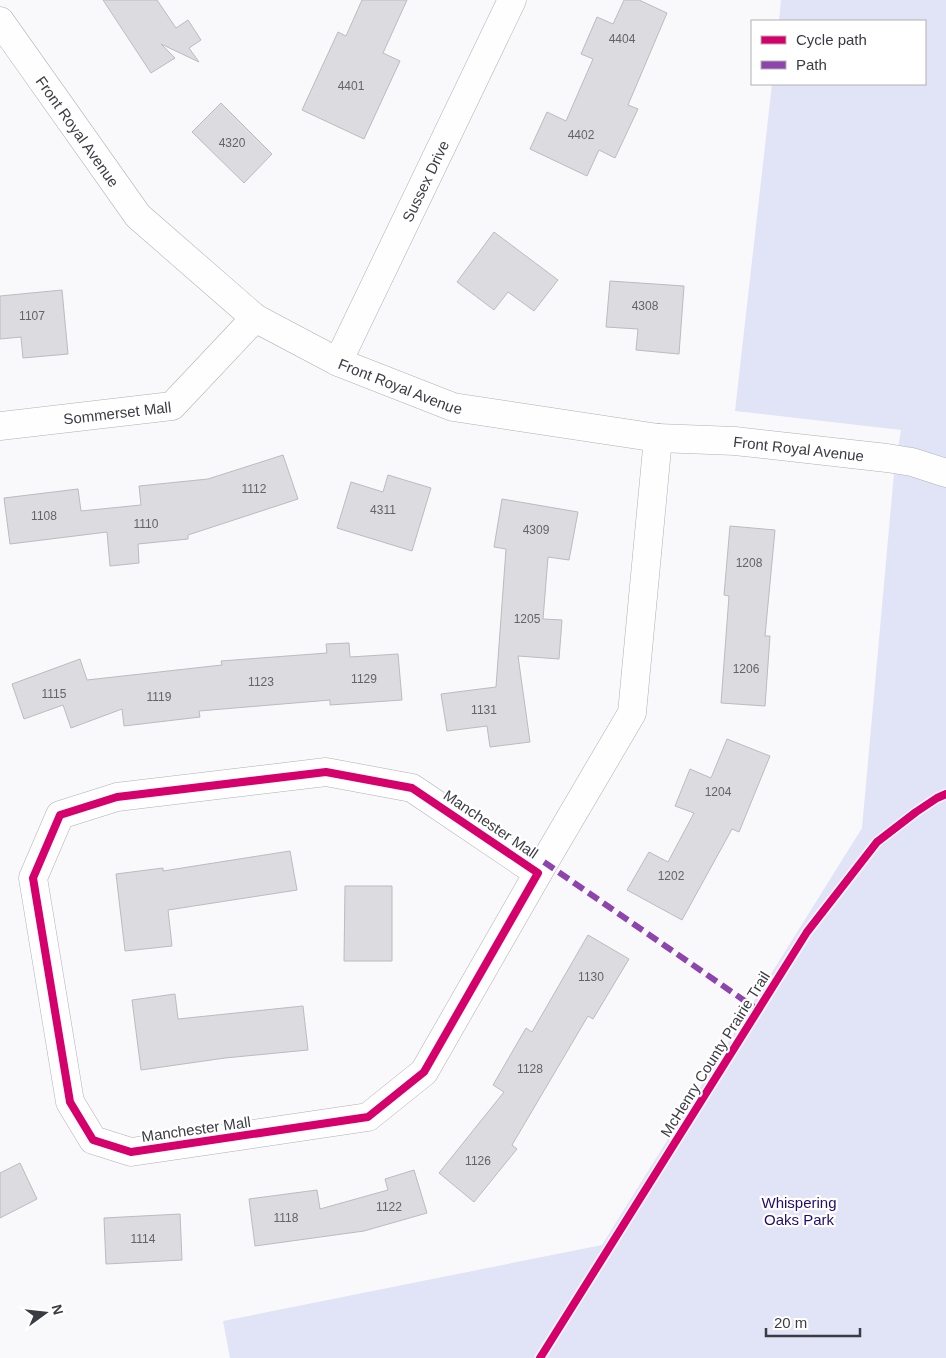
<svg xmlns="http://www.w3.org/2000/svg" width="946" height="1358" font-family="Helvetica,sans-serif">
<rect width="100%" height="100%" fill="#f9f9fb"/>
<path fill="#e1e3f7" d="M 781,0 L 946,0 L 946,1358 L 230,1358 L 223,1321 L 602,1245 L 862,828 L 894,473 L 901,430 L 735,411 L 772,84 L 925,84 L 925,21 L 779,21 Z"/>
<path fill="#dbdbe0" stroke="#bbbbc0" d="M 103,0 L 157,0 L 176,28 L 188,20 L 201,40 L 189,48 L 199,62 L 161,44 L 175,58 L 151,73 Z
M 362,0 L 407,0 L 383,53 L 400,61 L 364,139 L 302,110 L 338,32 L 346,36 Z
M 624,0 L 639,0 L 667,13 L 628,105 L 638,109 L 615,158 L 599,150 L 587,176 L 530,149 L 547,112 L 566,121 L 593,59 L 581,54 L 597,17 L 613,24 Z
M 221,103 L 272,154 L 244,183 L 192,132 Z
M 494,232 L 558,280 L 534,311 L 508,292 L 494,310 L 457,282 Z
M 610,281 L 684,286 L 679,354 L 636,350 L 638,329 L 606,327 Z
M 62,290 L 68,354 L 23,358 L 21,337 L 0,339 L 0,296 Z
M 283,455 L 298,499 L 188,535 L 188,539 L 138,544 L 139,563 L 110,566 L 107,532 L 10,544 L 4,498 L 78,489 L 81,511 L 141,505 L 139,486 L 208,479 Z
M 388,475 L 431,488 L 412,551 L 337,528 L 351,482 L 383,492 Z
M 502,499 L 578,512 L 569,560 L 548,557 L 543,619 L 562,620 L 559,659 L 518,656 L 530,742 L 490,747 L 487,726 L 447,731 L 441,694 L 496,687 L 506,549 L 494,547 Z
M 730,526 L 775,530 L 765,636 L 770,636 L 765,706 L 721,703 L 729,596 L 724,595 Z
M 349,643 L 350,657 L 398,654 L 402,700 L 330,705 L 330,700 L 199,711 L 200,717 L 124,726 L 122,709 L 71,728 L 63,705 L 24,719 L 12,684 L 80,659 L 87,680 L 222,665 L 221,661 L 327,653 L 326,644 Z
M 727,739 L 770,756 L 739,832 L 732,829 L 682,920 L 627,890 L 649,852 L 668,862 L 694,813 L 675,806 L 690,769 L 711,778 Z
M 290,851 L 297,890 L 168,910 L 172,946 L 125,951 L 116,874 L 163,868 L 163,871 Z
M 345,886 L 392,886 L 392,961 L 344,961 Z
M 588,935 L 629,959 L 593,1019 L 588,1016 L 512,1145 L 517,1149 L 474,1202 L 439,1173 L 504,1092 L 493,1085 L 526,1028 L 532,1032 Z
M 175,994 L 178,1019 L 303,1006 L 308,1050 L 225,1058 L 141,1070 L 132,1000 Z
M 20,1163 L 37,1199 L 0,1218 L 0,1173 Z
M 414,1170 L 427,1213 L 364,1231 L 255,1246 L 249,1199 L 317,1190 L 320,1209 L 388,1190 L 385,1179 Z
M 180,1214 L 182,1260 L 106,1264 L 104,1218 Z"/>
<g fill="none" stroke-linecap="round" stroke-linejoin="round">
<g stroke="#b0b0b5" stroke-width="29">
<g id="minor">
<path id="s1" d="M 0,21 L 138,216 L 255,318 L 338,362 L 453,407 L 658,438 L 735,441 L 887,458 L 912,462 L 946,473"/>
<path id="s2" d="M 338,362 L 512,0"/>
<path id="s3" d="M 0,426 L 172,406 L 255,318"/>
<path d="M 326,772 L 412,788 L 538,873 L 424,1072 L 368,1117 L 131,1152 L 93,1140 L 70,1102 L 33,878 L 60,815 L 117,797 Z"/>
<path d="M 538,873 L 632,713 L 658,438"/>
</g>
</g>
<use href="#minor" stroke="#fefefe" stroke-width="28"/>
<path stroke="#8e44ad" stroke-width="6" stroke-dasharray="12 6" stroke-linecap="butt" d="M 544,862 L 758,1010"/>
<g stroke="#fff" stroke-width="11">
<path id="cycleway" d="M 326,772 L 412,788 L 538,873 L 424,1072 L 368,1117 L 131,1152 L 93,1140 L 70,1102 L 33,878 L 60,815 L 117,797 Z
M 540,1358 L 807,932 L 877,842 L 916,812 L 937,798 L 946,794"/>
</g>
<use href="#cycleway" stroke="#d6006c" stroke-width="8"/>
</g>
<g text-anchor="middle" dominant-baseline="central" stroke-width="4.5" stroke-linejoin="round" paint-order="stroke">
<g font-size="12" fill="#63646a">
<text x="622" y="39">4404</text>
<text x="351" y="86">4401</text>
<text x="581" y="135">4402</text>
<text x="232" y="143">4320</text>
<text x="645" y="306">4308</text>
<text x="32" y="316">1107</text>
<text x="254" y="489">1112</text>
<text x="383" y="510">4311</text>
<text x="44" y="516">1108</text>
<text x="146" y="524">1110</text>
<text x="536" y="530">4309</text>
<text x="749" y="563">1208</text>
<text x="527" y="619">1205</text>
<text x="746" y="669">1206</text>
<text x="364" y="679">1129</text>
<text x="261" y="682">1123</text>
<text x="54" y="694">1115</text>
<text x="159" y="697">1119</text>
<text x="484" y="710">1131</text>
<text x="718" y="792">1204</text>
<text x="671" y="876">1202</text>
<text x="591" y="977">1130</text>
<text x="530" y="1069">1128</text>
<text x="478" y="1161">1126</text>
<text x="389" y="1207">1122</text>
<text x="286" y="1218">1118</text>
<text x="143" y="1239">1114</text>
</g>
<g font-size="15" fill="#3b3c43" stroke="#fff">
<text stroke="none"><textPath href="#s1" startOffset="135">Front Royal Avenue</textPath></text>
<text stroke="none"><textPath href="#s2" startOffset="201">Sussex Drive</textPath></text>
<text stroke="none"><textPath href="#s1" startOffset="555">Front Royal Avenue</textPath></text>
<text stroke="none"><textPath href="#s3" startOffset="118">Sommerset Mall</textPath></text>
<text stroke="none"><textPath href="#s1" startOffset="960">Front Royal Avenue</textPath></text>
<text transform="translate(491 824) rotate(34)">Manchester Mall</text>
<text transform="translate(715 1054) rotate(-58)">McHenry County Prairie Trail</text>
<text transform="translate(196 1129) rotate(-8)">Manchester Mall</text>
</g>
<g font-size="15" fill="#230c71" stroke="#fff">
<text x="799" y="1202">Whispering<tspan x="799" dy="17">Oaks Park</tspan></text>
</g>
</g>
<rect x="751" y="20" width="175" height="65" fill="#ffffff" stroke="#b1b1b4"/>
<rect x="761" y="36" width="25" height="8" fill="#d6006c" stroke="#b1b1b4"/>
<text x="796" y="45" font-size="15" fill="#3b3c43">Cycle path</text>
<rect x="761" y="61" width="25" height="8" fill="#8e44ad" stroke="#b1b1b4"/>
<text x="796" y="70" font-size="15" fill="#3b3c43">Path</text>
<g transform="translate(45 1313) rotate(75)" stroke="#ffffff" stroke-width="4" paint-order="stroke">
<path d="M0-4L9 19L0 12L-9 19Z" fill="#3b3c43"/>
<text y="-8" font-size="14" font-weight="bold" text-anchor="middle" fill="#3b3c43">N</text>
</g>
<path d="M766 1328v8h94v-8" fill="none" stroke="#3b3c43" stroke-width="2.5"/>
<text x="774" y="1328" font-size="15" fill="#3b3c43" stroke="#ffffff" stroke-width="4" paint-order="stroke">20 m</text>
</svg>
